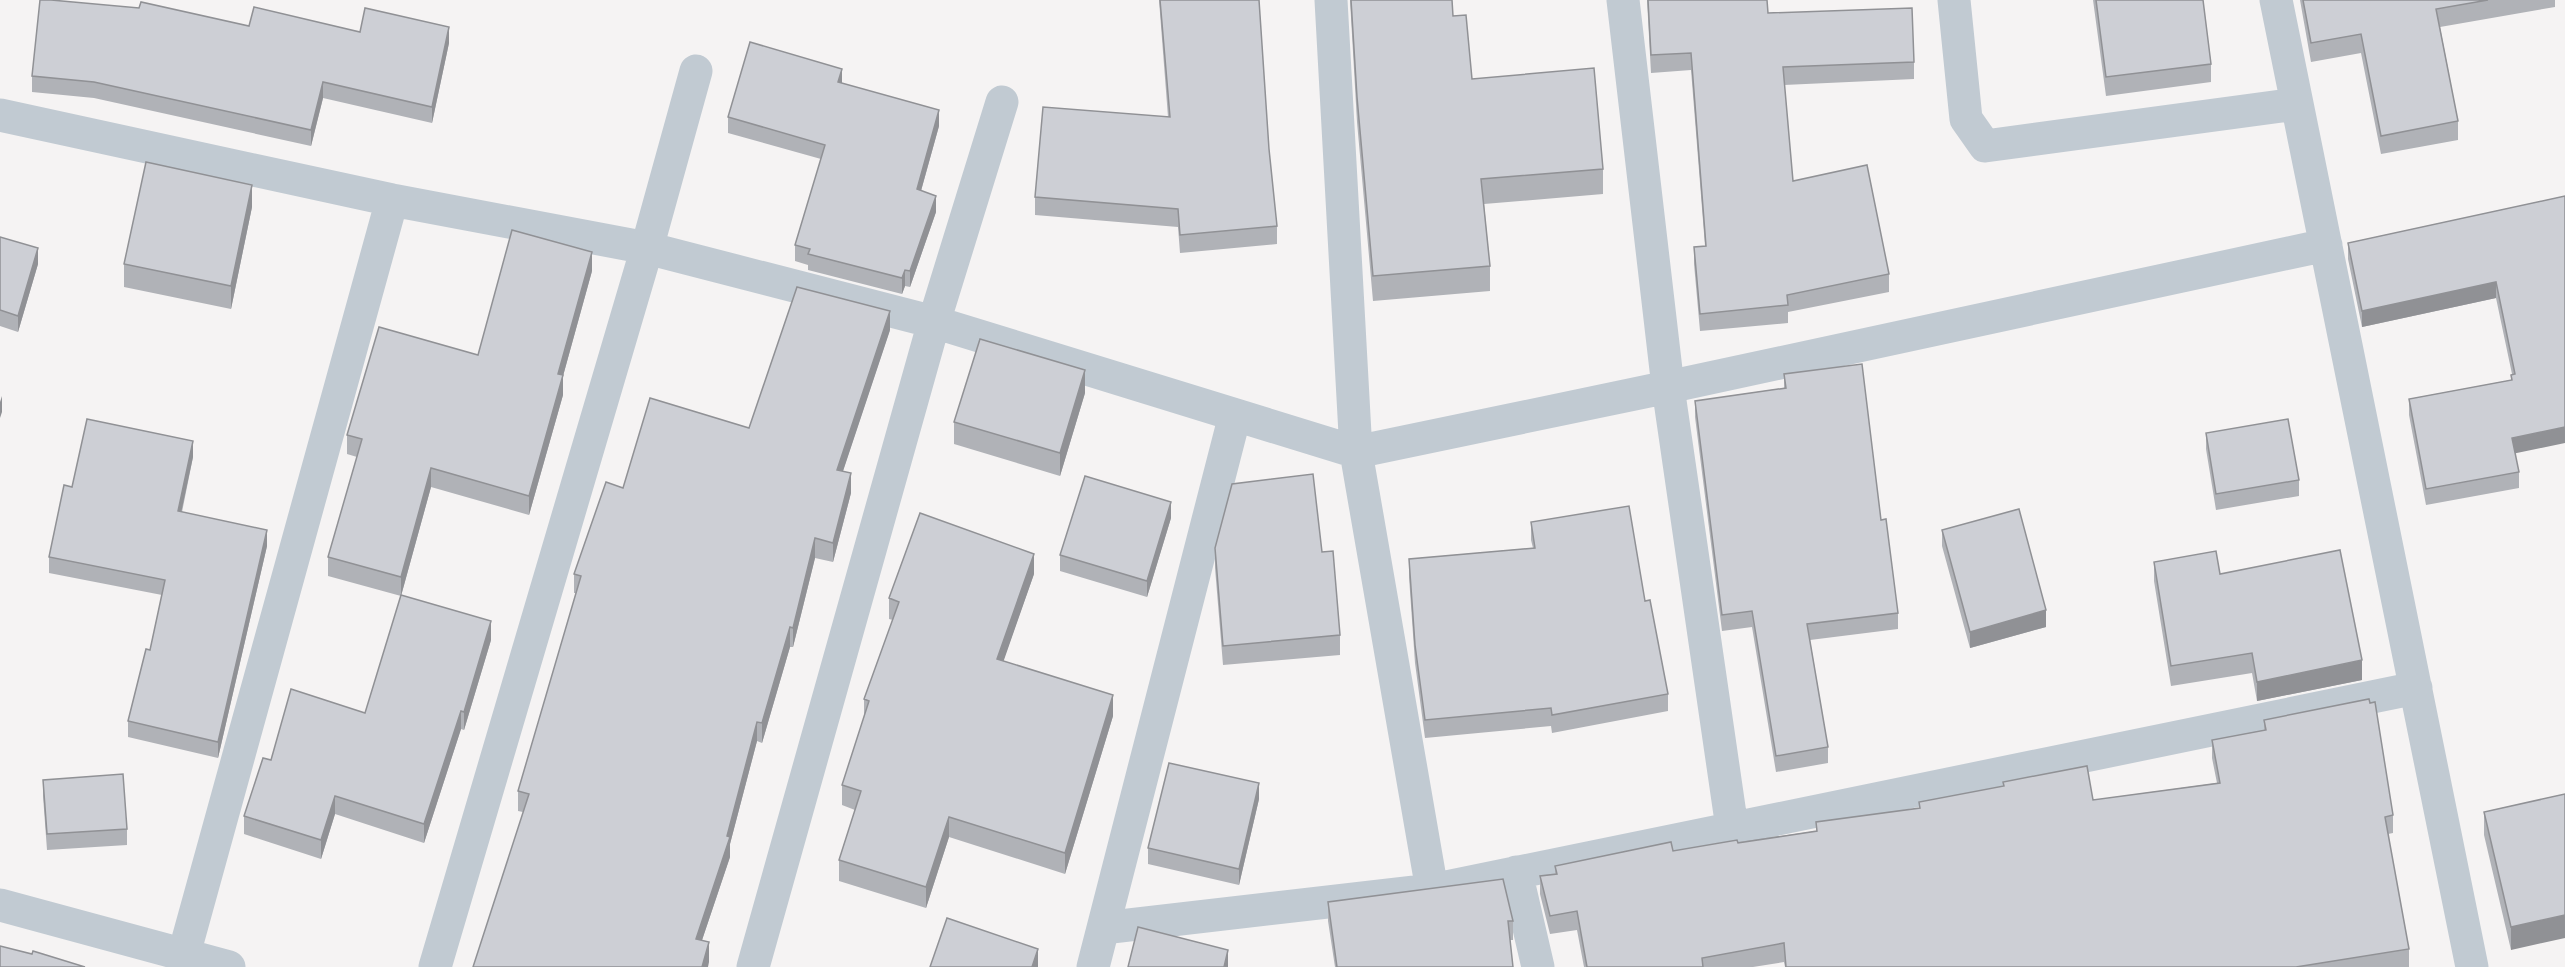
<svg xmlns="http://www.w3.org/2000/svg" width="2565" height="967" font-family="Barlow,sans-serif">
<rect width="100%" height="100%" fill="#f5f3f3"/>
<g fill="none" stroke-linecap="round" stroke-linejoin="round">
<path stroke="#c1cad2" stroke-width="33" d="M 1331,0 L 1356,452 L 1432,890
M 1623,0 L 1668,387 L 1732,828
M 1954,0 L 1966,119 L 1985,146 L 2297,104
M 2276,0 L 2472,967
M 0,115 L 392,200 L 647,248 L 934,322 L 1356,452 L 1668,387 L 2326,245
M 1516,872 L 1538,967
M 0,905 L 229,967
M 1103,928 L 1432,890 L 2416,688
M 184,954 L 392,200
M 435,967 L 647,248 L 696,71
M 753,967 L 934,322 L 1002,102
M 1093,967 L 1235,415"/>
</g>
<path fill="#b0b2b7" d="M 1159,0 L 1259,0 L 1269,149 L 1277,226 L 1277,244 L 1180,253 L 1178,227 L 1035,215 L 1035,197 L 1168,117 Z
M 1350,0 L 1452,0 L 1453,16 L 1472,79 L 1603,169 L 1603,194 L 1484,204 L 1490,266 L 1490,291 L 1373,301 L 1357,122 Z
M 1647,0 L 1767,0 L 1768,13 L 1914,62 L 1914,79 L 1784,85 L 1793,181 L 1889,274 L 1889,292 L 1788,312 L 1788,323 L 1700,331 L 1694,264 L 1694,247 L 1705,246 L 1691,70 L 1651,73 Z
M 2093,0 L 2203,0 L 2211,64 L 2211,82 L 2106,96 Z
M 2300,0 L 2555,0 L 2555,7 L 2440,27 L 2458,121 L 2458,140 L 2381,154 L 2361,53 L 2311,62 Z
M 249,26 L 360,32 L 449,43 L 432,123 L 323,98 L 311,146 L 94,98 L 32,92 L 32,76 Z
M 842,84 L 939,126 L 921,191 L 936,212 L 910,287 L 905,286 L 902,294 L 808,270 L 808,265 L 795,261 L 795,245 L 821,159 L 728,133 L 728,117 Z
M 2565,196 L 2515,453 L 2519,472 L 2519,488 L 2426,505 L 2409,415 L 2409,399 L 2511,380 L 2511,375 L 2512,374 L 2496,298 L 2362,327 L 2348,259 L 2348,243 Z
M 252,207 L 231,309 L 124,287 L 124,264 Z
M 0,237 L 38,264 L 18,332 L 0,326 Z
M 592,271 L 563,376 L 563,395 L 529,515 L 431,487 L 401,596 L 328,576 L 328,557 L 357,457 L 347,454 L 347,435 L 478,355 Z
M 890,330 L 843,471 L 851,493 L 833,562 L 815,558 L 793,647 L 790,647 L 762,743 L 757,741 L 730,844 L 730,857 L 702,940 L 709,962 L 523,812 L 518,811 L 518,791 L 576,593 L 574,593 L 574,574 L 623,488 L 749,428 Z
M 1784,374 L 1881,520 L 1898,613 L 1898,629 L 1810,640 L 1828,747 L 1828,763 L 1776,772 L 1752,627 L 1722,631 L 1695,417 L 1695,401 L 1784,388 Z
M 1085,393 L 1060,476 L 954,444 L 954,422 Z
M 2206,433 L 2299,480 L 2299,496 L 2216,510 L 2206,449 Z
M 193,457 L 182,512 L 267,546 L 218,758 L 128,737 L 128,721 L 150,650 L 162,595 L 49,573 L 49,557 L 72,487 Z
M 1171,518 L 1147,597 L 1060,571 L 1060,555 Z
M 1531,522 L 1645,601 L 1668,694 L 1668,711 L 1552,733 L 1551,726 L 1425,738 L 1415,663 L 1409,577 L 1409,559 L 1533,548 L 1531,540 Z
M 1942,530 L 2046,627 L 1970,648 L 1942,546 Z
M 1215,548 L 1322,552 L 1340,635 L 1340,655 L 1223,665 L 1215,568 Z
M 2154,562 L 2220,574 L 2362,680 L 2257,701 L 2252,673 L 2171,686 L 2154,581 Z
M 1034,574 L 1003,661 L 1113,716 L 1065,874 L 949,837 L 926,908 L 839,881 L 839,860 L 855,810 L 842,805 L 842,785 L 864,718 L 864,699 L 893,620 L 889,619 L 889,598 Z
M 491,640 L 464,730 L 461,729 L 424,843 L 335,814 L 321,859 L 244,834 L 244,816 L 271,760 L 365,713 Z
M 2264,720 L 2393,815 L 2393,833 L 2388,834 L 2409,949 L 2409,967 L 1785,967 L 1784,962 L 1753,967 L 1584,967 L 1577,930 L 1550,934 L 1540,894 L 1540,876 L 1555,874 L 1555,866 L 1673,851 L 1816,831 L 1816,822 L 1919,808 L 1919,802 L 2003,787 L 2003,782 L 2093,800 L 2217,783 L 2212,758 L 2212,740 L 2264,730 Z
M 43,780 L 127,829 L 127,845 L 47,850 L 43,796 Z
M 2565,794 L 2511,950 L 2484,835 L 2484,812 Z
M 1259,799 L 1239,885 L 1148,864 L 1148,848 Z
M 1328,902 L 1513,921 L 1513,940 L 1510,940 L 1513,967 L 1335,967 L 1328,921 Z"/>
<path fill="#909195" d="M 449,27 L 449,43 L 432,123 L 432,107 Z
M 842,69 L 842,85 L 838,82 Z
M 323,82 L 323,98 L 311,146 L 311,130 Z
M 939,110 L 939,126 L 917,205 L 917,189 Z
M 252,185 L 252,207 L 231,309 L 231,286 Z
M 936,196 L 936,212 L 910,287 L 910,271 Z
M 38,248 L 38,264 L 18,332 L 18,316 Z
M 592,252 L 592,271 L 563,376 L 563,395 L 529,515 L 529,496 L 558,374 Z
M 905,270 L 905,286 L 902,294 L 902,278 Z
M 2496,282 L 2496,298 L 2362,327 L 2362,311 Z
M 890,311 L 890,330 L 837,489 L 837,470 Z
M 1085,370 L 1085,393 L 1060,476 L 1060,453 Z
M 2,396 L 2,412 L 0,418 L 0,402 Z
M 2565,427 L 2565,443 L 2512,454 L 2512,438 Z
M 193,441 L 193,457 L 178,527 L 178,511 Z
M 431,468 L 431,487 L 401,596 L 401,577 Z
M 851,473 L 851,493 L 833,562 L 833,543 Z
M 1171,502 L 1171,518 L 1147,597 L 1147,581 Z
M 267,530 L 267,546 L 218,758 L 218,742 Z
M 815,538 L 815,558 L 793,647 L 793,628 Z
M 1034,554 L 1034,574 L 997,680 L 997,659 Z
M 2046,610 L 2046,627 L 1970,648 L 1970,632 Z
M 491,621 L 491,640 L 464,730 L 464,712 Z
M 790,627 L 790,647 L 762,743 L 762,723 Z
M 2362,660 L 2362,680 L 2257,701 L 2257,682 Z
M 1113,695 L 1113,716 L 1065,874 L 1065,853 Z
M 461,711 L 461,729 L 424,843 L 424,824 Z
M 757,722 L 757,741 L 730,844 L 730,857 L 696,958 L 696,939 L 727,836 Z
M 1259,783 L 1259,799 L 1239,885 L 1239,869 Z
M 335,796 L 335,814 L 321,859 L 321,840 Z
M 949,817 L 949,837 L 926,908 L 926,887 Z
M 2565,915 L 2565,938 L 2511,950 L 2511,927 Z
M 709,942 L 709,962 L 708,967 L 702,967 Z
M 1038,949 L 1038,967 L 1032,967 Z
M 1228,950 L 1228,967 L 1224,967 Z"/>
<path fill="#cdcfd5" stroke="#909195" stroke-width="1.5" d="M 40,0 L 51,0 L 139,8 L 141,2 L 249,26 L 254,7 L 360,32 L 365,8 L 449,27 L 432,107 L 323,82 L 311,130 L 94,82 L 32,76 Z
M 1160,0 L 1259,0 L 1269,149 L 1277,226 L 1180,235 L 1178,209 L 1035,197 L 1043,107 L 1170,117 Z
M 1351,0 L 1452,0 L 1453,16 L 1466,15 L 1472,79 L 1594,68 L 1603,169 L 1481,179 L 1490,266 L 1373,276 L 1357,97 Z
M 1648,0 L 1767,0 L 1768,13 L 1912,8 L 1914,62 L 1783,67 L 1793,181 L 1867,165 L 1889,274 L 1787,295 L 1788,305 L 1700,314 L 1694,247 L 1706,246 L 1691,53 L 1651,55 Z
M 2096,0 L 2203,0 L 2211,64 L 2106,77 Z
M 2303,0 L 2488,0 L 2436,9 L 2458,121 L 2381,136 L 2361,34 L 2311,43 Z
M 750,42 L 842,69 L 838,82 L 939,110 L 917,189 L 936,196 L 910,271 L 905,270 L 902,278 L 808,254 L 810,249 L 795,245 L 825,145 L 728,117 Z
M 146,162 L 252,185 L 231,286 L 124,264 Z
M 2565,196 L 2565,427 L 2512,438 L 2519,472 L 2426,489 L 2409,399 L 2512,380 L 2511,375 L 2515,374 L 2496,282 L 2362,311 L 2348,243 Z
M 512,230 L 592,252 L 558,374 L 563,375 L 529,496 L 431,468 L 401,577 L 328,557 L 362,439 L 347,435 L 379,327 L 478,355 Z
M 0,237 L 38,248 L 18,316 L 0,310 Z
M 797,287 L 890,311 L 837,470 L 851,473 L 833,543 L 815,538 L 793,628 L 790,627 L 762,723 L 757,722 L 727,836 L 730,837 L 696,939 L 709,942 L 702,967 L 473,967 L 529,794 L 518,791 L 581,576 L 574,574 L 606,482 L 623,488 L 650,398 L 749,428 Z
M 980,339 L 1085,370 L 1060,453 L 954,422 Z
M 1862,364 L 1881,520 L 1886,519 L 1898,613 L 1807,624 L 1828,747 L 1776,756 L 1752,611 L 1722,615 L 1695,401 L 1786,388 L 1784,374 Z
M 87,419 L 193,441 L 178,511 L 267,530 L 218,742 L 128,721 L 146,649 L 150,650 L 165,580 L 49,557 L 64,485 L 72,487 Z
M 2288,419 L 2299,480 L 2216,494 L 2206,433 Z
M 1313,474 L 1322,552 L 1333,551 L 1340,635 L 1223,646 L 1215,548 L 1232,484 Z
M 1085,476 L 1171,502 L 1147,581 L 1060,555 Z
M 1629,506 L 1645,601 L 1650,600 L 1668,694 L 1552,715 L 1551,708 L 1425,720 L 1415,645 L 1409,559 L 1535,548 L 1531,522 Z
M 2019,509 L 2046,610 L 1970,632 L 1942,530 Z
M 920,513 L 1034,554 L 997,659 L 1113,695 L 1065,853 L 949,817 L 926,887 L 839,860 L 861,791 L 842,785 L 869,701 L 864,699 L 899,602 L 889,598 Z
M 2340,550 L 2362,660 L 2257,682 L 2252,653 L 2171,666 L 2154,562 L 2216,551 L 2220,574 Z
M 401,595 L 491,621 L 464,712 L 461,711 L 424,824 L 335,796 L 321,840 L 244,816 L 263,758 L 271,760 L 291,689 L 365,713 Z
M 2369,699 L 2370,703 L 2375,702 L 2393,815 L 2385,817 L 2409,949 L 2296,967 L 1786,967 L 1784,943 L 1702,958 L 1703,967 L 1587,967 L 1577,911 L 1550,916 L 1540,876 L 1557,874 L 1555,866 L 1671,842 L 1673,851 L 1737,840 L 1738,843 L 1817,831 L 1816,822 L 1920,808 L 1919,802 L 2004,786 L 2003,782 L 2087,766 L 2093,800 L 2220,783 L 2212,740 L 2266,730 L 2264,720 Z
M 1169,763 L 1259,783 L 1239,869 L 1148,848 Z
M 123,774 L 127,829 L 47,834 L 43,780 Z
M 2565,794 L 2565,915 L 2511,927 L 2484,812 Z
M 1503,879 L 1513,921 L 1508,921 L 1513,967 L 1337,967 L 1328,902 Z
M 947,918 L 1038,949 L 1032,967 L 930,967 Z
M 1138,927 L 1228,950 L 1224,967 L 1128,967 Z
M 0,946 L 32,954 L 33,951 L 85,967 L 0,967 Z"/>
</svg>
